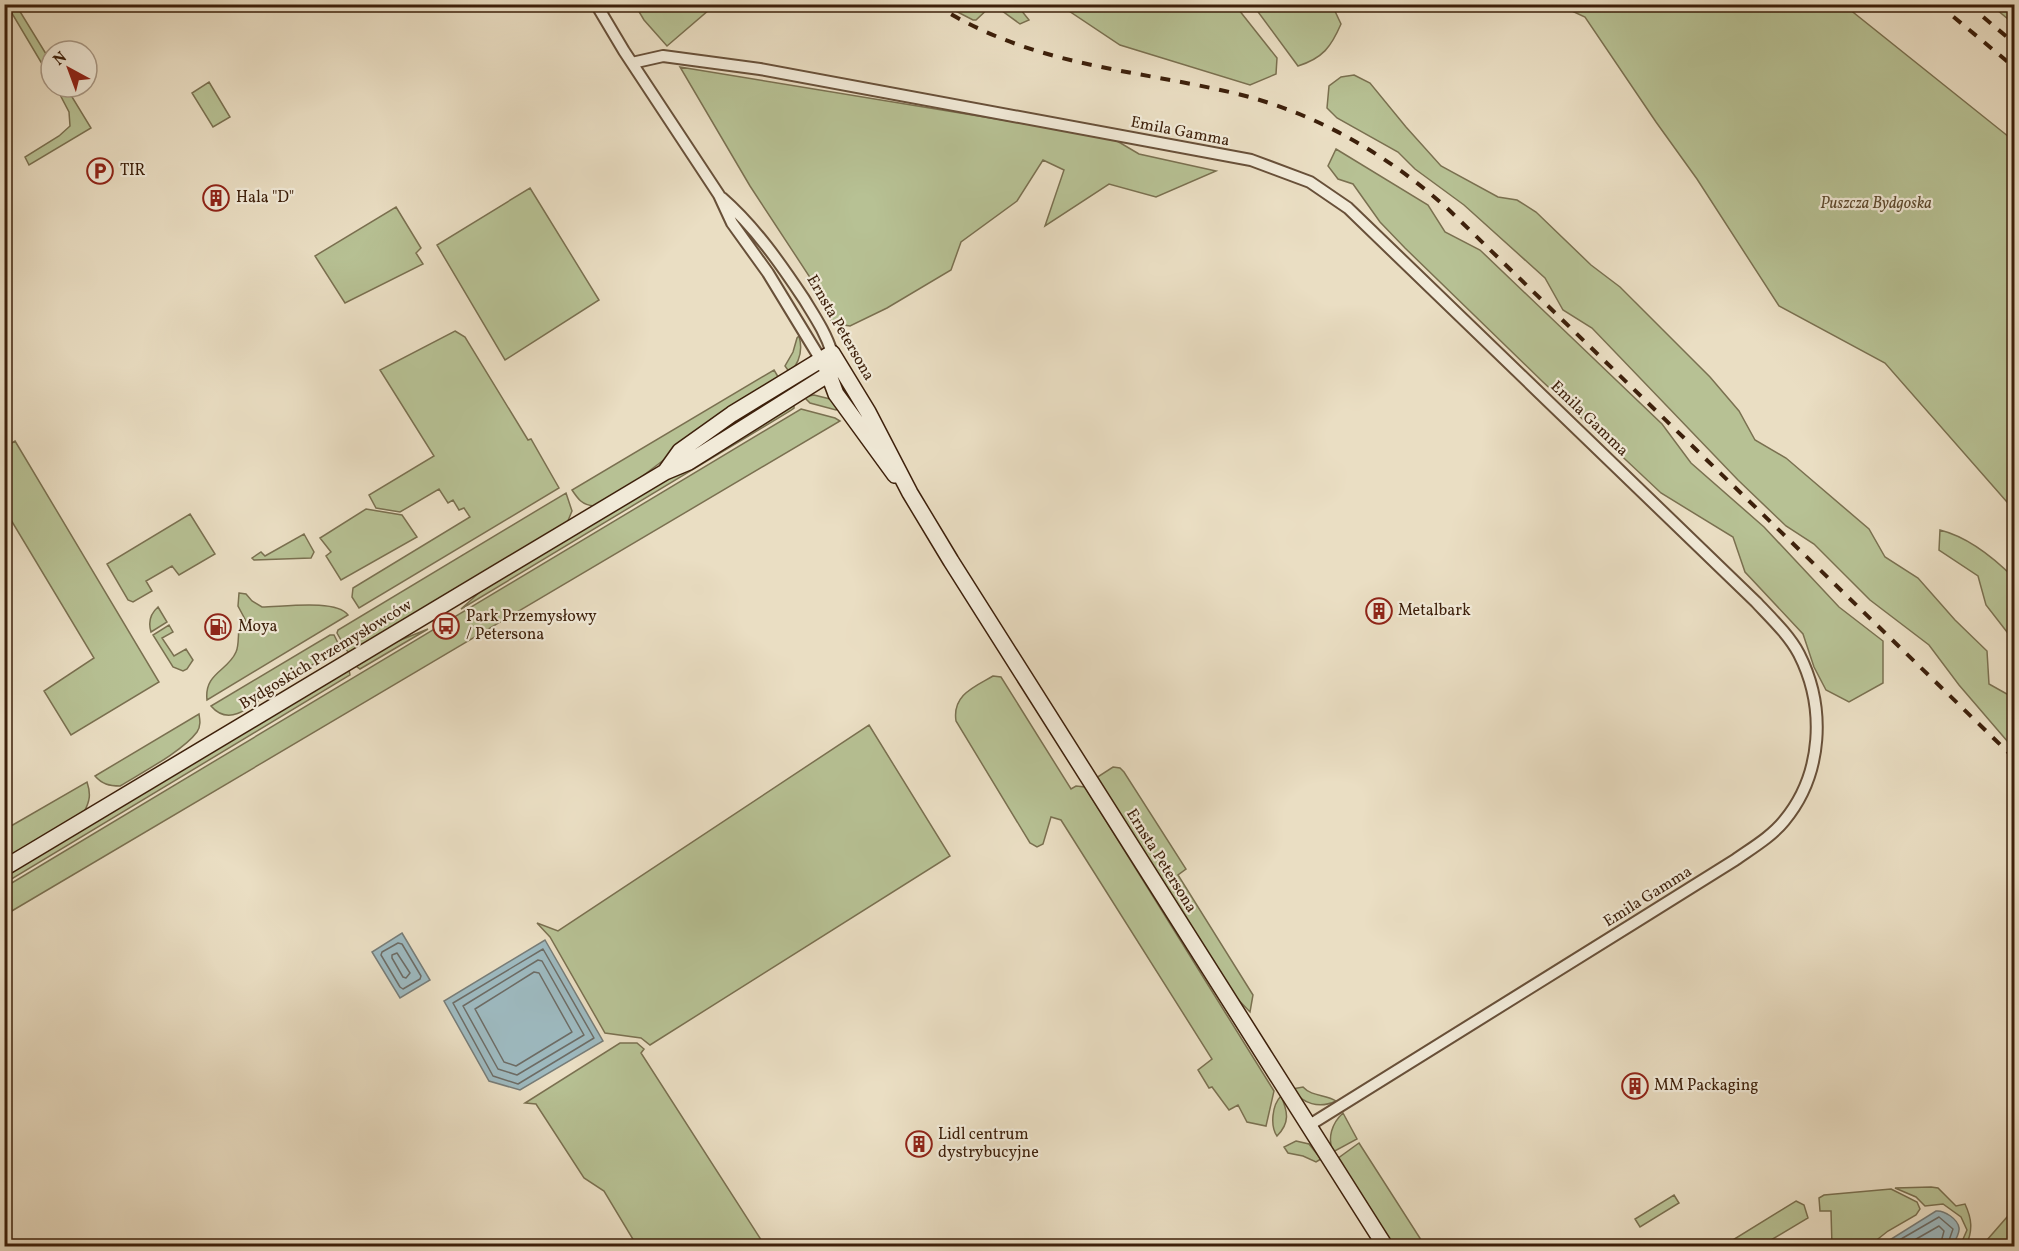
<svg xmlns="http://www.w3.org/2000/svg" width="2019" height="1251" font-family="Vollkorn,serif">
<rect width="100%" height="100%" fill="#eadec3"/>
<filter id="stains"><feTurbulence type="fractalNoise" baseFrequency=".00333" numOctaves="4"/><feColorMatrix values="0 0 0 0 .2 0 0 0 0 .09 0 0 0 0 .02 0 0 0 .5 -.17"/></filter>
<radialGradient id="worn" r=".72"><stop offset=".6" stop-color="#630" stop-opacity="0"/><stop offset="1" stop-color="#630" stop-opacity=".3"/></radialGradient>
<path fill="#b7c194" stroke="#7a7050" stroke-width="1.5" d="M 7,5 L 16,5 L 51,62 L 51,79 Z
M 635,5 L 711,4 L 711,5 L 710,9 L 667,46 L 644,20 Z
M 944,5 L 992,5 L 976,20 L 973,20 Z
M 994,5 L 1017,5 L 1029,20 L 1020,24 Z
M 1060,5 L 1235,5 L 1277,58 L 1276,74 L 1250,85 L 1120,45 Z
M 1253,5 L 1330,5 L 1333,7 L 1341,24 C 1331,47 1323,58 1298,66 Z
M 1559,5 L 1844,5 L 2014,141 L 2014,510 L 1885,363 L 1779,306 L 1697,179 L 1656,122 L 1585,17 Z
M 1991,5 L 2014,5 L 2014,24 Z
M 680,67 L 1112,138 L 1139,154 L 1216,171 L 1156,197 L 1109,184 L 1045,226 L 1064,170 L 1043,160 L 1017,201 L 961,242 L 951,270 L 887,308 L 850,326 L 831,323 L 832,311 L 750,186 Z
M 1354,75 L 1370,83 L 1406,127 L 1441,166 L 1498,197 L 1517,200 L 1536,212 L 1591,265 L 1620,287 L 1710,377 L 1739,411 L 1755,440 L 1786,458 L 1869,529 L 1885,557 L 1918,578 L 1955,620 L 1987,651 L 1989,684 L 2014,698 L 2014,749 L 1959,685 L 1929,645 L 1870,600 L 1814,544 L 1786,526 L 1738,480 L 1592,328 L 1563,310 L 1545,278 L 1464,205 L 1415,169 L 1398,152 L 1337,118 L 1327,108 L 1329,86 L 1341,77 Z
M 209,82 L 230,117 L 213,127 L 192,93 Z
M 56,87 L 66,87 L 91,128 L 29,165 L 25,157 L 59,136 L 70,126 L 69,112 Z
M 1336,149 L 1428,205 L 1445,232 L 1480,250 L 1662,424 L 1691,463 L 1764,527 L 1839,607 L 1883,641 L 1883,683 L 1849,702 L 1826,690 L 1814,667 L 1803,634 L 1745,572 L 1733,537 L 1661,493 L 1543,382 L 1405,248 L 1380,222 L 1353,184 L 1338,179 L 1328,166 Z
M 530,188 L 599,300 L 505,360 L 437,245 Z
M 396,207 L 421,248 L 416,253 L 423,264 L 345,303 L 315,256 Z
M 455,331 L 465,337 L 528,440 L 531,439 L 559,488 L 359,608 L 352,597 L 353,588 L 470,517 L 464,508 L 459,510 L 453,500 L 448,503 L 439,489 L 400,512 L 376,508 L 369,495 L 434,456 L 380,370 Z
M 799,336 C 803,350 800,362 790,373 L 785,366 L 793,352 L 797,338 Z
M 774,370 L 780,380 L 727,412 L 636,481 L 594,506 C 582,505 578,499 572,490 Z
M 814,395 L 830,399 L 840,408 L 836,410 L 810,403 L 804,397 Z
M 794,403 L 794,408 L 790,411 L 461,609 L 481,591 Z
M 801,409 L 835,418 L 840,421 C 561,585 283,750 5,915 L 5,887 Z
M 15,441 L 159,682 L 71,735 L 44,691 L 94,658 L 5,510 L 5,447 Z
M 566,493 L 572,511 L 567,523 L 349,654 L 337,633 L 338,630 Z
M 366,509 L 402,515 L 417,537 L 341,580 L 326,556 L 331,552 L 320,538 Z
M 190,514 L 215,554 L 179,575 L 172,566 L 146,581 L 152,591 L 133,602 L 128,600 L 107,564 Z
M 1940,530 C 1968,537 1994,558 2014,578 L 2014,641 L 1986,605 L 1978,576 L 1939,550 Z
M 304,534 L 314,552 L 311,558 L 254,560 L 252,558 L 261,552 L 265,556 Z
M 239,593 L 246,594 L 252,601 L 262,607 C 282,607 336,599 348,615 L 207,700 C 204,673 228,671 236,652 C 239,646 238,635 239,628 L 246,621 L 238,606 Z
M 158,607 L 167,622 L 151,632 C 148,622 150,614 158,607 Z
M 169,625 L 173,632 L 162,638 L 174,656 L 186,649 L 193,660 L 187,669 L 183,671 L 173,667 L 153,635 Z
M 428,629 L 360,669 L 356,666 L 393,643 Z
M 330,635 L 334,635 L 339,645 L 338,649 L 285,682 L 283,678 L 277,682 L 279,685 C 260,696 233,732 211,706 Z
M 349,670 L 350,675 L 5,883 L 5,876 Z
M 993,676 L 1001,677 L 1071,789 L 1076,786 L 1085,787 L 1274,1091 L 1266,1126 L 1247,1122 L 1238,1105 L 1229,1110 L 1212,1087 L 1209,1088 L 1198,1070 L 1212,1059 L 1061,820 L 1051,817 L 1043,844 L 1037,847 L 1030,843 L 956,721 C 952,695 974,687 993,676 Z
M 199,714 C 200,720 201,726 197,732 C 183,751 141,773 120,786 C 109,786 102,784 95,776 Z
M 869,725 L 950,856 L 650,1045 L 641,1038 L 605,1033 L 550,937 L 537,923 L 558,931 Z
M 1113,767 L 1120,768 L 1124,772 L 1186,869 L 1178,875 L 1253,995 L 1250,1012 L 1230,991 L 1096,778 Z
M 87,782 C 91,794 90,801 84,812 L 5,859 L 4,830 Z
M 620,1043 L 637,1043 L 644,1049 L 641,1053 L 765,1246 L 637,1246 L 604,1191 L 584,1178 L 536,1104 L 525,1103 Z
M 1303,1087 C 1312,1097 1326,1094 1336,1101 C 1319,1109 1303,1104 1292,1089 Z
M 1281,1096 C 1288,1112 1290,1123 1277,1136 C 1270,1126 1272,1105 1281,1096 Z
M 1343,1113 L 1357,1139 L 1333,1152 C 1327,1138 1332,1123 1343,1113 Z
M 1296,1141 L 1309,1144 L 1321,1159 L 1316,1162 L 1303,1156 L 1288,1153 L 1284,1147 Z
M 1359,1143 L 1425,1246 L 1392,1246 L 1337,1159 Z
M 1931,1187 L 1938,1188 L 1956,1206 L 1965,1204 C 1972,1219 1973,1230 1966,1246 L 1960,1246 L 1967,1230 L 1961,1217 L 1943,1204 L 1925,1206 L 1916,1197 L 1895,1188 Z
M 1891,1189 L 1917,1202 L 1920,1209 L 1916,1215 L 1888,1231 L 1869,1246 L 1832,1246 L 1831,1211 L 1820,1211 L 1819,1198 L 1824,1195 Z
M 1674,1195 L 1679,1203 L 1640,1227 L 1635,1219 Z
M 1796,1201 L 1804,1205 L 1808,1218 L 1761,1246 L 1723,1246 Z
M 2014,1209 L 2014,1246 L 1984,1246 L 1987,1240 Z"/>
<path fill="#9db9bf" stroke="#777c77" stroke-width="1.5" d="M 402,933 L 430,980 L 400,998 L 372,952 Z
M 545,940 L 603,1041 L 520,1090 L 489,1081 L 444,1001 Z
M 1936,1211 C 1944,1210 1958,1219 1959,1228 C 1960,1233 1955,1241 1952,1246 L 1880,1246 Z"/>
<g fill="none" stroke-linecap="round" stroke-linejoin="round">
<path stroke="#6d6c65" stroke-width="1.5" d="M 398,943 L 402,944 L 421,976 L 420,979 L 403,989 L 400,987 L 381,955 L 382,952 Z
M 543,949 L 594,1038 L 518,1084 L 493,1076 L 453,1003 Z
M 397,953 L 410,973 L 406,978 L 403,977 L 392,958 L 392,955 Z
M 538,960 L 542,961 L 584,1035 L 517,1075 L 498,1069 L 463,1006 Z
M 534,972 L 539,973 L 572,1032 L 516,1066 L 504,1062 L 475,1009 Z
M 1889,1246 L 1939,1217 L 1953,1229 L 1947,1246
M 1904,1246 L 1939,1226 L 1944,1231 L 1940,1246"/>
<g stroke="#685039" stroke-width="14">
<path id="street" d="M 596,4 L 624,51 L 719,195 L 732,223 L 768,273 L 821,360
M 632,63 L 663,56 L 760,69 L 1251,160 L 1310,182 L 1348,208 L 1756,602 C 1771,618 1789,635 1799,654 C 1826,707 1823,774 1784,821 C 1771,837 1752,848 1735,860 C 1703,880 1671,900 1639,920 C 1529,989 1418,1057 1308,1126
M 722,198 C 755,227 780,263 804,299 C 815,317 826,333 832,353"/>
</g>
<g stroke="#3d200b" stroke-width="18">
<path id="secondary" d="M 826,367 L 836,394 L 895,475
M 665,472 L 680,451 L 732,414 L 832,353 L 868,412 L 910,493 L 951,561 L 1385,1246
M 4,868 L 665,472 L 689,462 L 840,367"/>
</g>
<use href="#street" stroke="#f1ead8" stroke-width="10"/>
<use href="#secondary" stroke="#f1ead8" stroke-width="15"/>
<path stroke="#3d200b" stroke-width="4" stroke-dasharray="10 10" stroke-linecap="butt" d="M 934,4 C 1033,67 1129,68 1238,94 C 1318,114 1386,154 1447,208 L 2014,758
M 1938,4 L 2014,67
M 1968,4 L 2014,43"/>
</g>
<defs>
<g id="parking-ring" transform="scale(1.35)"><circle r="9.5" fill="#f1ead8" stroke="#8f2418" stroke-width="1.5"/><path d="M-3.5-5.5H1a3.5 3.5 0 0 1 0 7H-1V5.5H-3.5ZM-1-3.4V-.6H.8a1.4 1.4 0 0 0 0-2.8Z" fill="#8f2418"/></g>
<g id="building-ring" transform="scale(1.35)"><circle r="9.5" fill="#f1ead8" stroke="#8f2418" stroke-width="1.5"/><path d="M-4-6H4V6H1V3H-1V6H-4ZM-2.5-4.3h1.7v1.8h-1.7ZM.8-4.3h1.7v1.8H.8ZM-2.5-1h1.7V.8h-1.7ZM.8-1h1.7V.8H.8Z" fill="#8f2418"/></g>
<g id="bus-ring" transform="scale(1.35)"><circle r="9.5" fill="#f1ead8" stroke="#8f2418" stroke-width="1.5"/><path d="M-5-6H5V4H4V6H2V4H-2V6H-4V4H-5ZM-3.5-4V0h7V-4ZM-3.5 1.2v1.5H-2V1.2ZM2 1.2v1.5H3.5V1.2Z" fill="#8f2418"/></g>
<g id="fuel-ring" transform="scale(1.35)"><circle r="9.5" fill="#f1ead8" stroke="#8f2418" stroke-width="1.5"/><path d="M-5.5-6h7V0h2V4h1.3V-2.5L3-4.5l.8-.8L6-3V5H2.5V1h-1V6h-7ZM-4.2-4.7v3.2H.2V-4.7Z" fill="#8f2418"/></g>
</defs>
<g fill-rule="evenodd">
<use href="#parking-ring" x="100" y="171"/>
<use href="#building-ring" x="216" y="198"/>
<use href="#building-ring" x="1379" y="611"/>
<use href="#bus-ring" x="446" y="626"/>
<use href="#fuel-ring" x="218" y="627"/>
<use href="#building-ring" x="1635" y="1086"/>
<use href="#building-ring" x="919" y="1144"/>
</g>
<g text-anchor="middle" dominant-baseline="central" stroke-width="4.5" stroke-linejoin="round" paint-order="stroke">
<g font-size="16" fill="#3d200b" stroke="#f1ead8">
<text transform="translate(1180 132) rotate(11)">Emila Gamma</text>
<text transform="translate(840 328) rotate(60)">Ernsta Petersona</text>
<text transform="translate(1589 419) rotate(44)">Emila Gamma</text>
<text transform="translate(326 655) rotate(-31)">Bydgoskich Przemysłowców</text>
<text transform="translate(1161 861) rotate(58)">Ernsta Petersona</text>
<text transform="translate(1648 897) rotate(-32)">Emila Gamma</text>
</g>
<g font-size="16" fill="#3d200b" stroke="#f1ead8" text-anchor="start">
<text x="120" y="171">TIR</text>
<text x="236" y="198">Hala "D"</text>
<text x="1398" y="611">Metalbark</text>
<text x="466" y="617">Park Przemysłowy<tspan x="466" dy="18">/ Petersona</tspan></text>
<text x="238" y="627">Moya</text>
<text x="1654" y="1086">MM Packaging</text>
<text x="938" y="1135">Lidl centrum<tspan x="938" dy="18">dystrybucyjne</tspan></text>
</g>
<g font-size="16" font-style="italic" fill="#5c482d" stroke="#f1ead8">
<text x="1876" y="204">Puszcza Bydgoska</text>
</g>
</g>
<rect width="2019" height="1251" fill="none" stroke="#eadec3" stroke-width="24"/>
<rect x="6" y="6" width="2007" height="1239" fill="none" stroke="#3d200b" stroke-width="3"/>
<rect x="12" y="12" width="1995" height="1227" fill="none" stroke="#3d200b" stroke-width="1.5"/>
<g transform="translate(69 69) rotate(319)"><circle r="28" fill="#f1ead8" stroke="#a99986" stroke-width="1.5"/>
<path d="M0-4.5L10 22L0 15L-10 22Z" fill="#8f2418"/>
<text y="-9" font-size="16" font-weight="bold" text-anchor="middle" fill="#3d200b">N</text>
</g>
<rect width="100%" height="100%" filter="url(#stains)"/>
<rect width="100%" height="100%" fill="url(#worn)"/>
</svg>
